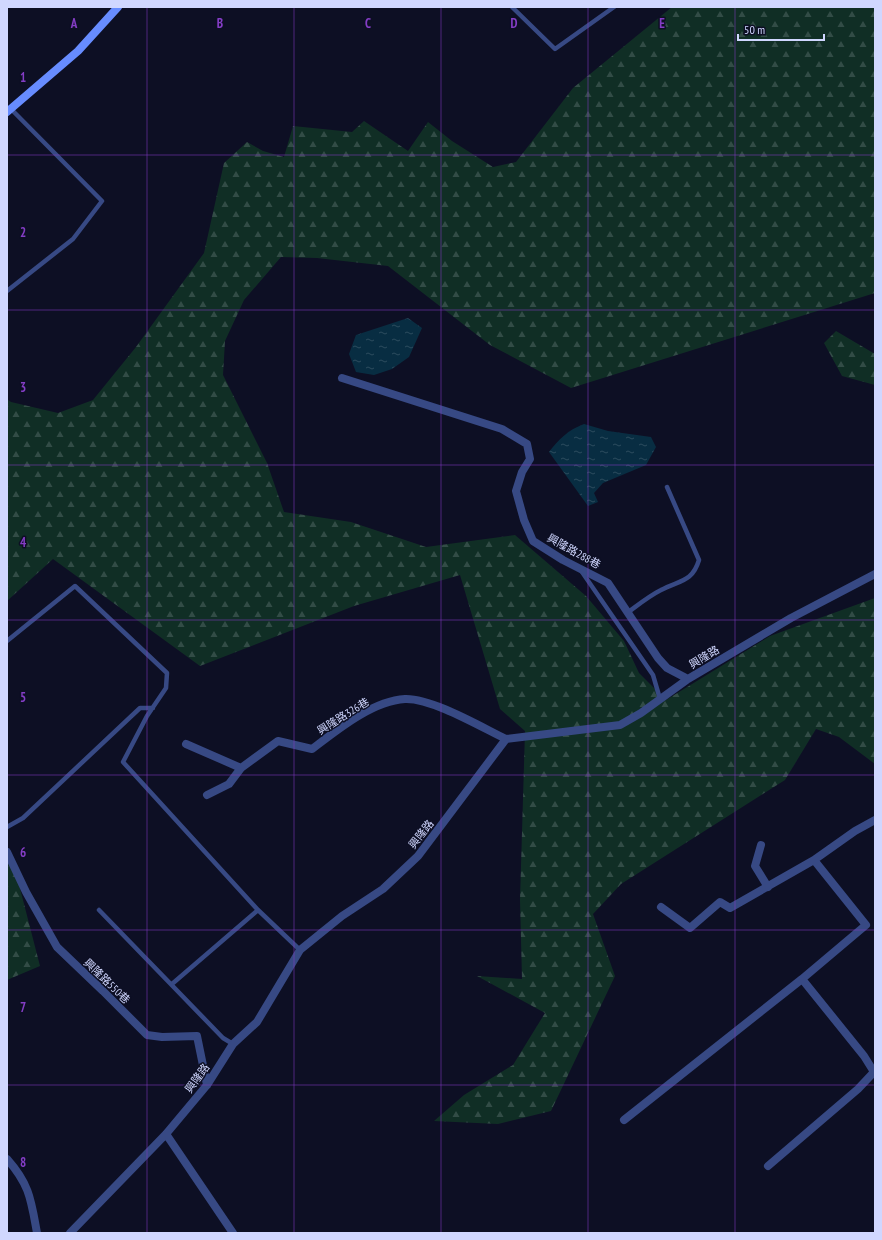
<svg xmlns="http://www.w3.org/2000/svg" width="882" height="1240" font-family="'PT Sans Narrow','Noto Sans TC',sans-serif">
<defs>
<pattern id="forest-firs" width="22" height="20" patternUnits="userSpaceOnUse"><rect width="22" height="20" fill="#102e25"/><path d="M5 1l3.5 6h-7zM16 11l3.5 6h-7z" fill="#324c46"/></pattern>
<pattern id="water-ripples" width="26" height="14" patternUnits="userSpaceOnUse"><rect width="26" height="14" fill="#082d42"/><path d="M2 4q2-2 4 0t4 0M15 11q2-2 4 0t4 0" fill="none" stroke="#2b4b5e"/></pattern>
</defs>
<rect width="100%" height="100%" fill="#0d0f24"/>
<path fill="url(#forest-firs)" d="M 672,7 L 875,7 L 875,293 L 571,388 L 490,345 L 388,266 L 317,258 L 281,257 L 244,300 L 225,341 L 223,375 L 267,463 L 284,512 L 351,522 L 426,547 L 515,535 L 586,596 L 624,641 L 639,673 L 666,700 L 770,636 L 875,598 L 875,764 L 839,737 L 816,729 L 785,780 L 621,884 L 593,914 L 615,976 L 551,1111 L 498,1124 L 434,1121 L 464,1095 L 513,1065 L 545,1013 L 477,976 L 522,979 L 520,900 L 525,731 L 500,709 L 460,575 L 354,606 L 200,666 L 53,559 L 7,601 L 7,399 L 11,402 L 58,413 L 93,400 L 136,347 L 204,253 L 224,163 L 247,142 L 263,151 L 284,157 L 293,126 L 352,132 L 364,121 L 408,151 L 428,122 L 452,141 L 493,167 L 516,162 L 573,88 Z
M 836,331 L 875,354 L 875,385 L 842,376 L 824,343 Z
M 7,861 L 16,873 L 40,966 L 7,980 Z"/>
<path fill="url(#water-ripples)" d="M 408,318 L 422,328 L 409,357 L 392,369 L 374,375 L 356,372 L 349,354 L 356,335 Z
M 584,424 L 608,431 L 651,437 L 656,447 L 646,465 L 603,483 L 594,493 L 598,502 L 588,506 L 549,452 C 559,439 568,430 584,424 Z"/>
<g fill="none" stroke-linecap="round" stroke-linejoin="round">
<path stroke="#374984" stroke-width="4.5" d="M 512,7 L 555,49 L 614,7
M 7,291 L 73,239 L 102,201 L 11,109
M 582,572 L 653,675 L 660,699
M 627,613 C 638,605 649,596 661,590 C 679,580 692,583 699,560 L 667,487
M 7,641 L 75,586 L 167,673 L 166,688 L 147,716 L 123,762 L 258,910 L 300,950
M 7,827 L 23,818 L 140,708 L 153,708
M 99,910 L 223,1038 L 233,1044
M 172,984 L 258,910"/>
<path stroke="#374984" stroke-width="8" d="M 342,378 L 502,429 L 527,444 L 530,459 L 522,472 L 516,491 L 524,520 L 533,541 L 563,560 L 608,583 L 658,658 L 667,668 L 688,679
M 186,744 L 241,768
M 207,795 L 229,784 L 241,768 L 278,741 L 312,749 C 337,730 372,701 405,699 C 432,698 481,727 506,739
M 761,845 L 755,866 L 768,887
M 7,852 L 26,892 L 57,947 L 103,991 L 147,1035 L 162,1037 L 197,1036 L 207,1085
M 814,860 L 855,831 L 875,820
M 624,1120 L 802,979 L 866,925 L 814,860 L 730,908 L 720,902 L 690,928 L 661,907
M 166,1134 L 233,1233
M 7,1159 C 30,1185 31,1200 37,1233
M 768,1166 L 858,1089 L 874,1072 L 864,1056 L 802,979
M 70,1233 L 166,1134 L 207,1085 L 233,1044 L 257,1022 L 300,950 L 342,916 L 383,889 L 418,856 L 506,739 L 620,725 L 641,713 L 688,679 L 791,618 L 875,574"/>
<path stroke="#678cff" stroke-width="8" d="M 7,112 L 78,51 L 118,7"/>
</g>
<path fill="none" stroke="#843dc5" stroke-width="1" stroke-opacity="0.55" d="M 147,7 L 147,1233M 294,7 L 294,1233M 441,7 L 441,1233M 588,7 L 588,1233M 735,7 L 735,1233M 7,155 L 875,155M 7,310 L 875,310M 7,465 L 875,465M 7,620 L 875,620M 7,775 L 875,775M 7,930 L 875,930M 7,1085 L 875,1085"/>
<g text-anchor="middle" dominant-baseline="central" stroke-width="3" stroke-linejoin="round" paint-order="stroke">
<g font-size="11" fill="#d0d7ff" stroke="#0d0f24">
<text transform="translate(574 551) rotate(29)">興隆路288巷</text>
<text transform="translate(704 657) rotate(-31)">興隆路</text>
<text transform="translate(343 716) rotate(-32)">興隆路326巷</text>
<text transform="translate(421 834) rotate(-52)">興隆路</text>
<text transform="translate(107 981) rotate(44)">興隆路550巷</text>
<text transform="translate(197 1078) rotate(-54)">興隆路</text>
</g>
</g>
<g font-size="13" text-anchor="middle" font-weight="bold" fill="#843dc5" stroke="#0d0f24" stroke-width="3" stroke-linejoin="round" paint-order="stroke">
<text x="74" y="28">A</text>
<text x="220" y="28">B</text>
<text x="368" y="28">C</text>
<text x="514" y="28">D</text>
<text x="662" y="28">E</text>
<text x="23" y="82">1</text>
<text x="23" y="237">2</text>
<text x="23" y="392">3</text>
<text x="23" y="547">4</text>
<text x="23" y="702">5</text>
<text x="23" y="857">6</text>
<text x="23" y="1012">7</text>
<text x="23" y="1167">8</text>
</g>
<rect width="882" height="1240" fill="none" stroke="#d0d7ff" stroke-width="16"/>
<path d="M738 34v6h86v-6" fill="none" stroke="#d0d7ff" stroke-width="2"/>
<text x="744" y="34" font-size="12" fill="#d0d7ff" stroke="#0d0f24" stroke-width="3" paint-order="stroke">50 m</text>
</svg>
